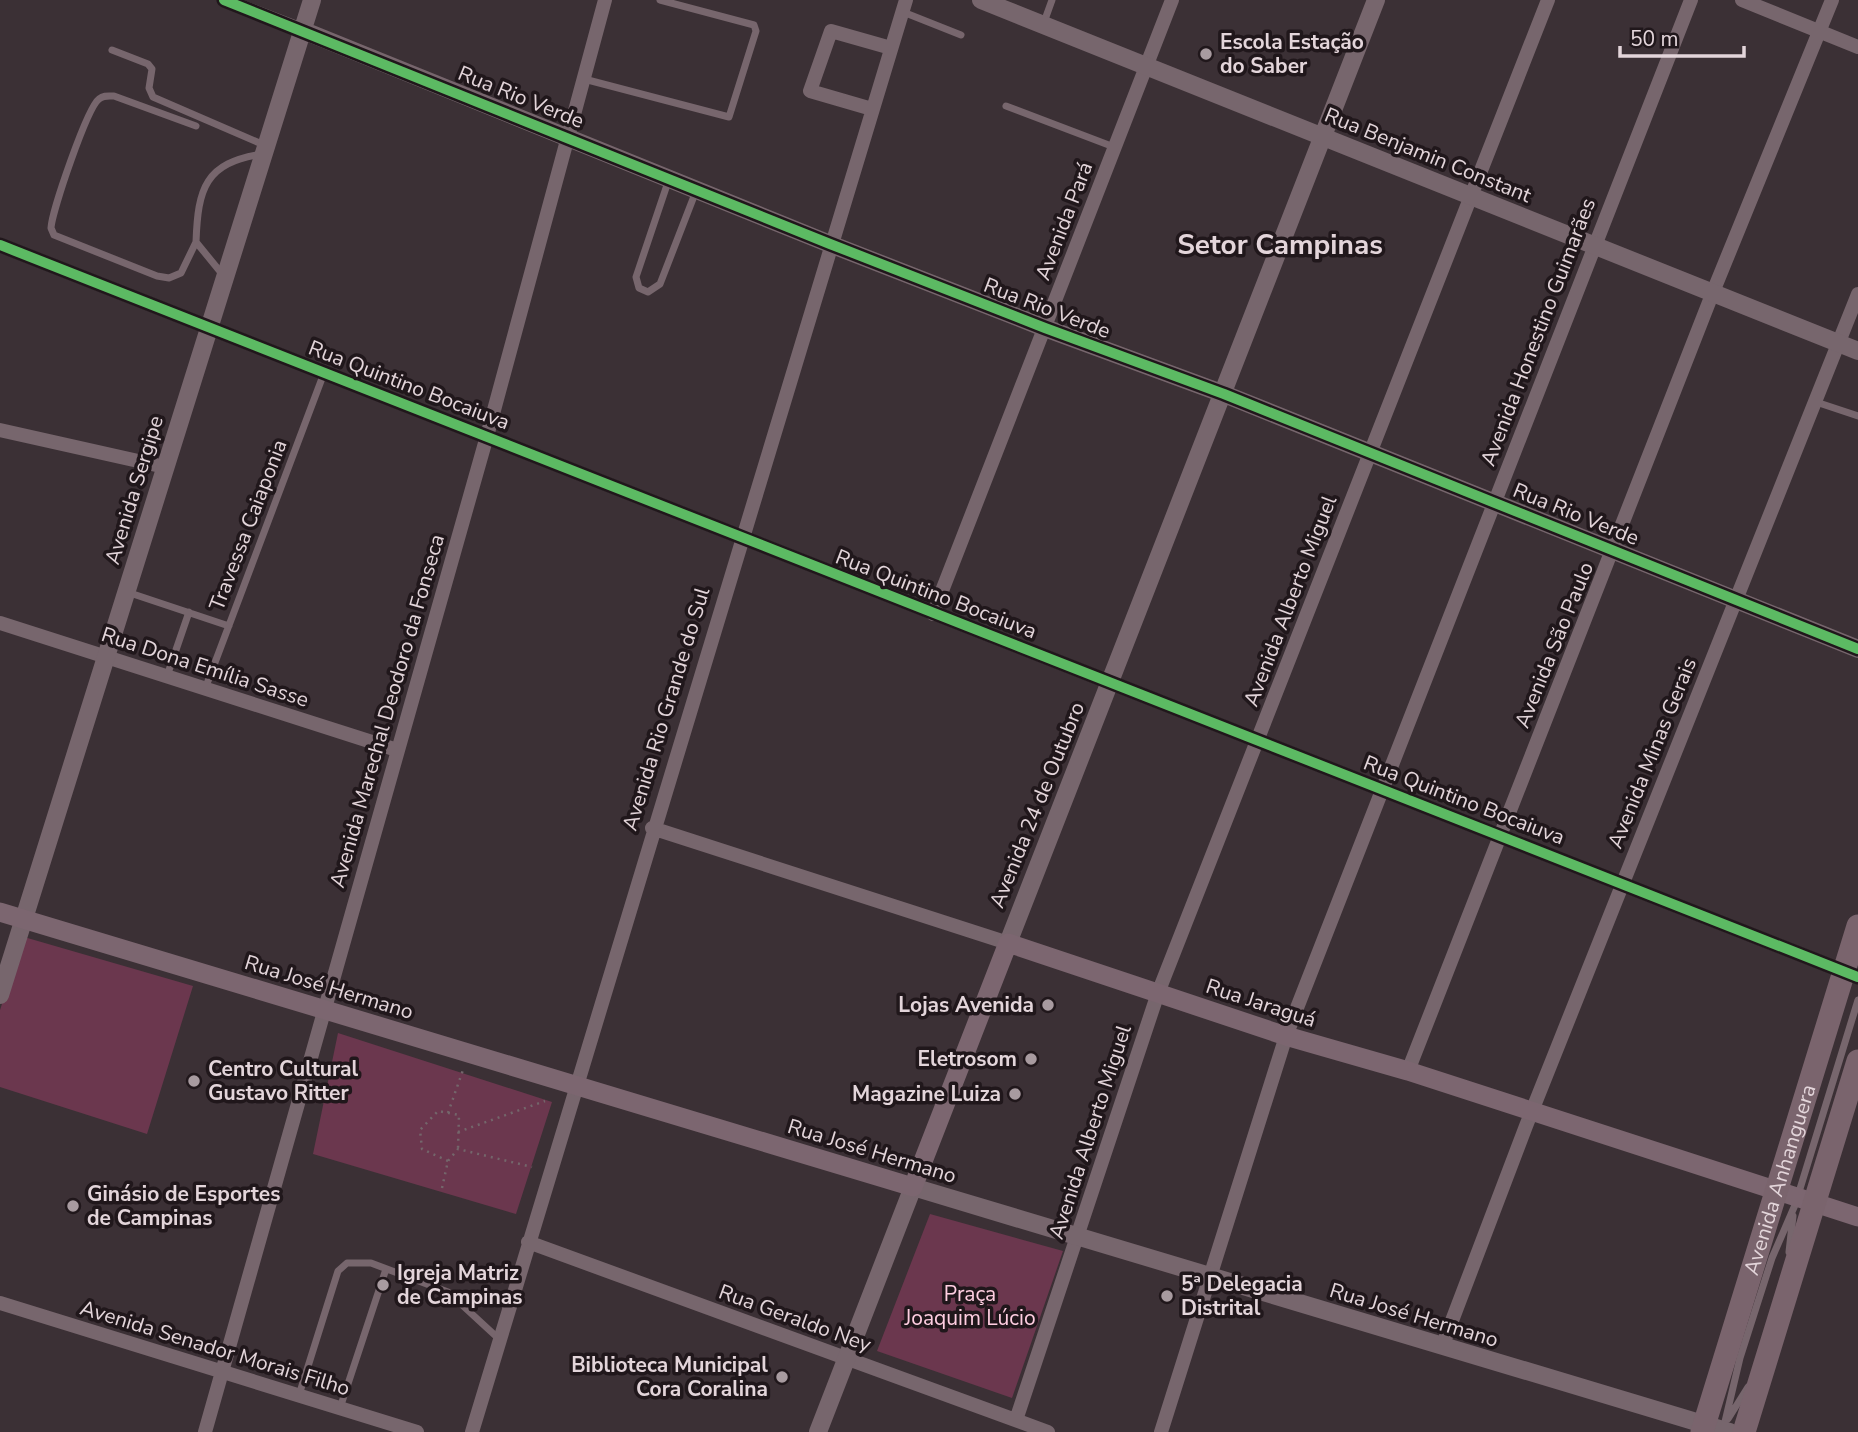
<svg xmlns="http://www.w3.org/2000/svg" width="1858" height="1432" font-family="'Nunito Sans',sans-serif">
<rect width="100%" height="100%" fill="#3b3035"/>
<path fill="#6b374e" d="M 24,937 L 193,986 L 147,1134 L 0,1087 L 0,1010 Z
M 338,1033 L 552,1102 L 516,1214 L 313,1154 Z
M 930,1214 L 1063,1251 L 1012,1398 L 877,1351 Z"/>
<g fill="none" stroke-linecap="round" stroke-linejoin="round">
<path stroke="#74666b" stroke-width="2.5" stroke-dasharray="2 5" stroke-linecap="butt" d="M 448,1113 L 463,1070
M 458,1132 L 545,1101
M 448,1161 L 422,1149 L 420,1130 L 438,1111 L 459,1115 L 458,1149
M 442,1188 L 448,1161 L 458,1149 L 532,1167"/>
<path stroke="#77666d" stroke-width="7" d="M 903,12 L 961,35
M 1043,25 L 1052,0
M 112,50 L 148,64 L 152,69 L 149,88 L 153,97 L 264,145
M 584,79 L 729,117 L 756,31 L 754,25 L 660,0
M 1006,106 L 1114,147
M 196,126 L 114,96 C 108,96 104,95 99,99 C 87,108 52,211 51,228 L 54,235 L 157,276 L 169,278 L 181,273 L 196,242
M 669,179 L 636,277 L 639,288 L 648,292 L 660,284 L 696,191
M 223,275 L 196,242 C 198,188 205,163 262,154
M 1816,402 L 1858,416
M 127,592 L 229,626
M 167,676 L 189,612
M 205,689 L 324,373
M 1789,1252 L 1793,1216
M 299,1395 L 338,1271 L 347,1263 L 371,1263 L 448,1292 L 499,1339
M 340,1408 L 386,1269
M 1728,1419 L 1748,1387
M 1723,1430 L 1740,1358 L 1772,1258 L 1795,1205 L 1858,1000"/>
<path stroke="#77666d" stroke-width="14" d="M 224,0 L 302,30
M 1742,0 L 1858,47
M 872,109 L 810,91 L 831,31 L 891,48
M 0,245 L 1858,977
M 0,430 L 165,467
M 933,614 L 1172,0
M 0,623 L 397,750
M 652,828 L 1008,943
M 1408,1071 L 1713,292 L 1832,0
M 528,1242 L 1048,1432
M 0,1303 L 417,1432
M 1442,1347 L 1526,1126 L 1858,294
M 1016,1420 L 1158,993 L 1548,0
M 205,1432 L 487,436 L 605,0
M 472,1432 L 906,0
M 1161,1432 L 1286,1036 L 1691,0"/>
<path stroke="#77666d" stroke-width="18" d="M 981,0 L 1858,351
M 302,30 L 830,244 L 1045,328 L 1224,394 L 1858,649
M 1008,943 L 1376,0
M 0,995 L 312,0
M 818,1432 L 913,1187 L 1730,1432"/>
<path stroke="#7c6670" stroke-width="19" d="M 0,912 L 913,1187 L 1008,943 L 1286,1036 L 1408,1071 L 1858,1217"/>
<g stroke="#7a646d" stroke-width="23">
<path id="s1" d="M 1702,1432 L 1858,926"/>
<path d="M 1744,1432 L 1858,1061"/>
</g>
<g stroke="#20171b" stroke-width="15">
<path id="cycleway" d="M 224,0 L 830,244 L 1045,328 L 1224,394 L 1858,649
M 0,245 L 1858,977"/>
</g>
<use href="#cycleway" stroke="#5cba63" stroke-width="10"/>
</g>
<g fill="#a89ba0" stroke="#20171b" stroke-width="2.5">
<circle cx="1206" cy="54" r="7"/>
<circle cx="1048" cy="1005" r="7"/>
<circle cx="1031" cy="1059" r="7"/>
<circle cx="194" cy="1081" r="7"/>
<circle cx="1015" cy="1094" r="7"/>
<circle cx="73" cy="1206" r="7"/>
<circle cx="383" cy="1285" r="7"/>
<circle cx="1167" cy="1296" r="7"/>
<circle cx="782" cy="1377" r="7"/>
</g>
<g text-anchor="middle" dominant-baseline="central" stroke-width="7" stroke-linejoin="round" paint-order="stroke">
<g font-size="21" font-weight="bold" fill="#e3d5da" stroke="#20171b" text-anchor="start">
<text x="1220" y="42">Escola Estação<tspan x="1220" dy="24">do Saber</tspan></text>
<text x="1034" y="1005" text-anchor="end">Lojas Avenida</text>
<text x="1017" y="1059" text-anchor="end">Eletrosom</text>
<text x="208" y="1069">Centro Cultural<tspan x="208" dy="24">Gustavo Ritter</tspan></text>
<text x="1001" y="1094" text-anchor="end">Magazine Luiza</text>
<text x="87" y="1194">Ginásio de Esportes<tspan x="87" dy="24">de Campinas</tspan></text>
<text x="397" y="1273">Igreja Matriz<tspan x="397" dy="24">de Campinas</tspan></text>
<text x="1181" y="1284">5ª Delegacia<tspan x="1181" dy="24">Distrital</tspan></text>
<text x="768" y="1365" text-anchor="end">Biblioteca Municipal<tspan x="768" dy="24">Cora Coralina</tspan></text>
</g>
<g font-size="21" fill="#e3d5da" stroke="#20171b">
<text transform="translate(521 97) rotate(22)">Rua Rio Verde</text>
<text transform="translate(1428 155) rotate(22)">Rua Benjamin Constant</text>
<text transform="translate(1064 221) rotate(-69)">Avenida Pará</text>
<text transform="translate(1047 308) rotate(21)">Rua Rio Verde</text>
<text transform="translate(1538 332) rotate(-69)">Avenida Honestino Guimarães</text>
<text transform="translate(409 385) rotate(21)">Rua Quintino Bocaiuva</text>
<text transform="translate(134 490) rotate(-73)">Avenida Sergipe</text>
<text transform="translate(1576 514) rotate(22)">Rua Rio Verde</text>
<text transform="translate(248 525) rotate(-69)">Travessa Caiaponia</text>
<text transform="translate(936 594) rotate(21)">Rua Quintino Bocaiuva</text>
<text transform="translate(1290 601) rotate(-69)">Avenida Alberto Miguel</text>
<text transform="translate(1554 645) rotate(-68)">Avenida São Paulo</text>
<text transform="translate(205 667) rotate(18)">Rua Dona Emília Sasse</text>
<text transform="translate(666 709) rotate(-73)">Avenida Rio Grande do Sul</text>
<text transform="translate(387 711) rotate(-74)">Avenida Marechal Deodoro da Fonseca</text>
<text transform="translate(1652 753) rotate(-68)">Avenida Minas Gerais</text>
<text transform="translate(1464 800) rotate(21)">Rua Quintino Bocaiuva</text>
<text transform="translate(1037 805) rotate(-68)">Avenida 24 de Outubro</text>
<text transform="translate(329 987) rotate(17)">Rua José Hermano</text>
<text transform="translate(1261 1003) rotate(18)">Rua Jaraguá</text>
<text transform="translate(1090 1132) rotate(-72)">Avenida Alberto Miguel</text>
<text transform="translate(872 1151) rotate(17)">Rua José Hermano</text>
<text stroke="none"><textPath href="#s1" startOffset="264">Avenida Anhanguera</textPath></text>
<text transform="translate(1414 1315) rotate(17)">Rua José Hermano</text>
<text transform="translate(795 1318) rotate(20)">Rua Geraldo Ney</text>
<text transform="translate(215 1348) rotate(17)">Avenida Senador Morais Filho</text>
</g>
<g font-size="21" fill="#ffcee1" stroke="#20171b">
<text x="970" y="1294">Praça<tspan x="970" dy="24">Joaquim Lúcio</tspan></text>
</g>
<g font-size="28" font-weight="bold" fill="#e3d5da" stroke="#20171b">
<text x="1280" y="245">Setor Campinas</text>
</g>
</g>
<path d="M1620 46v10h124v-10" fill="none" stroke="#e3d5da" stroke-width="3.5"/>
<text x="1630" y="46" font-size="21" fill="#e3d5da" stroke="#20171b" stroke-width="5" paint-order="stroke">50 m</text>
</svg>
